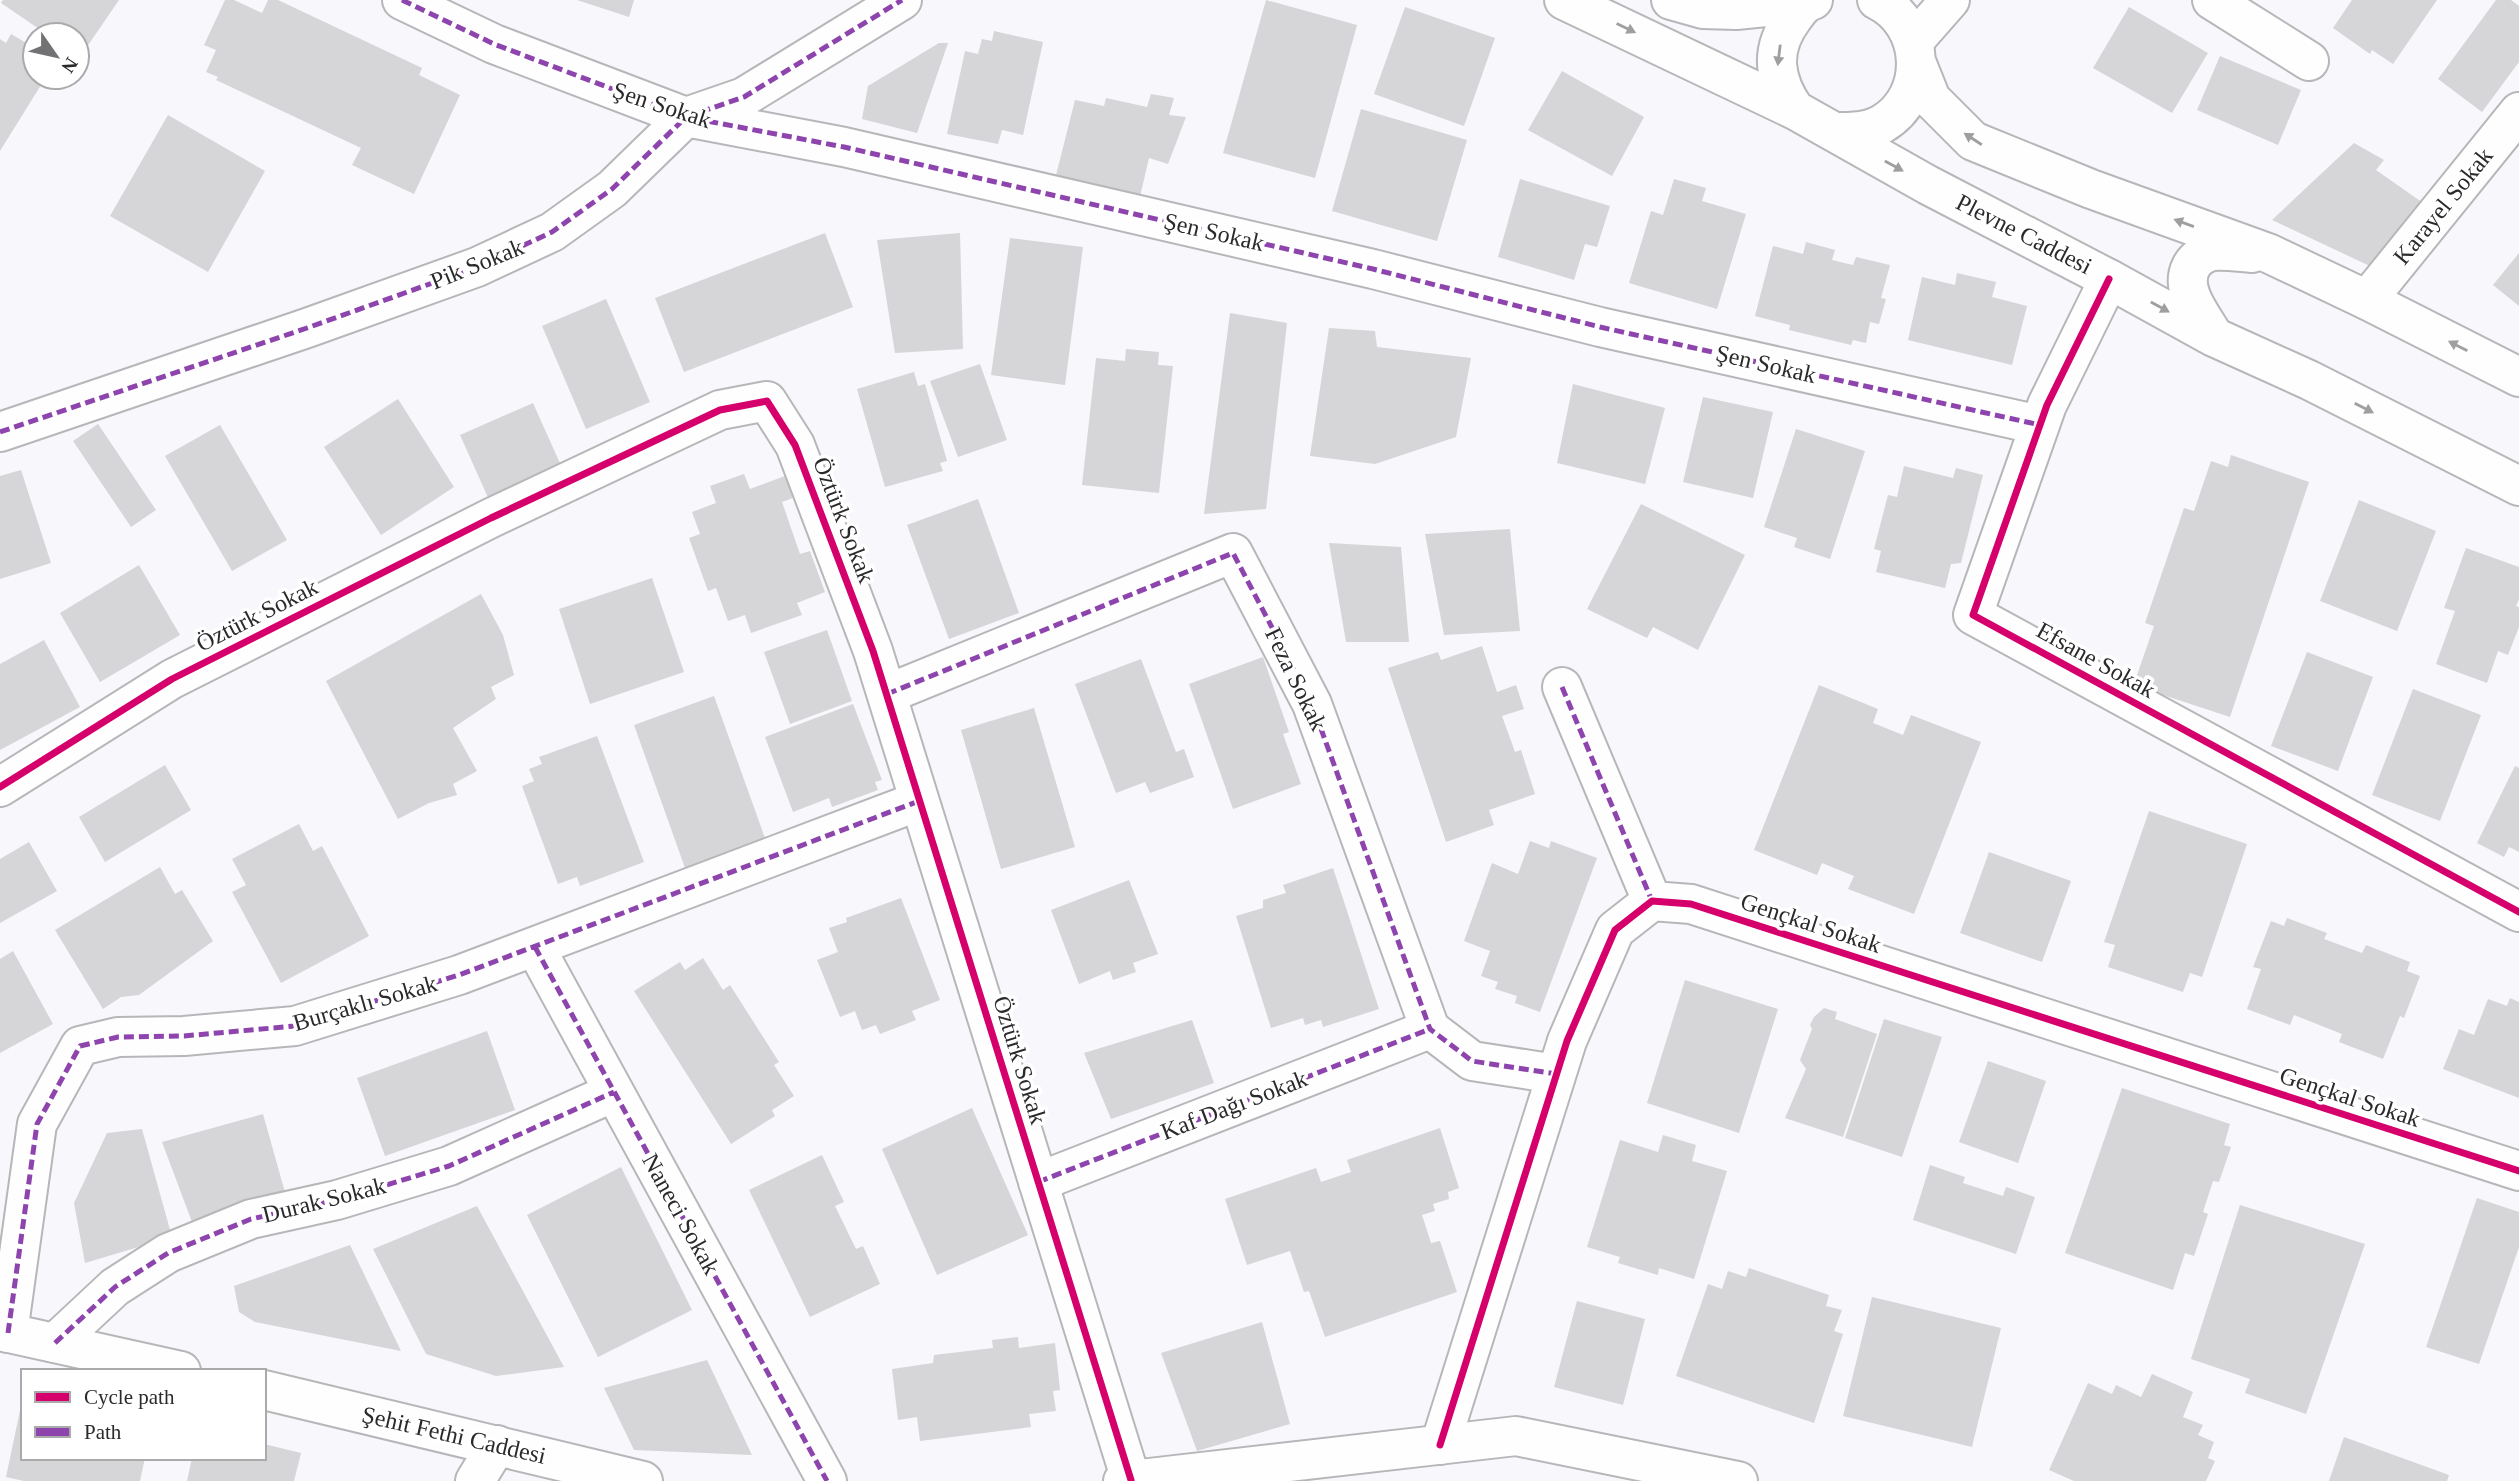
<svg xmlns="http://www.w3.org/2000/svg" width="2519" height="1481" font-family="Georgia,serif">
<rect width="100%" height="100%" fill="#f7f7fc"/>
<path fill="#d6d6d9" d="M 3,0 L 119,0 L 80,57 L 77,55 L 77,35 L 48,35 L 1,3 Z
M 225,0 L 234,0 L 262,13 L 268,0 L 278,0 L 422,68 L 419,75 L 460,95 L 414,194 L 352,165 L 361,148 L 216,80 L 218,77 L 206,72 L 216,50 L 204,45 Z
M 577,0 L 634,0 L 629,17 Z
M 1266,0 L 1357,25 L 1315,178 L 1223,153 Z
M 2352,0 L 2437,0 L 2393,64 L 2372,50 L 2370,54 L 2333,28 Z
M 2496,0 L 2511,0 L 2519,6 L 2519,62 L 2482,112 L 2438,79 Z
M 1405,7 L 1495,38 L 1464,126 L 1374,94 Z
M 2129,7 L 2208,53 L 2172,113 L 2093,68 Z
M 994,31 L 1043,42 L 1023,135 L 1002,130 L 998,144 L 947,134 L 965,51 L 978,54 L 982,39 L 992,41 Z
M 11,34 L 35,48 L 35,77 L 46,77 L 0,151 L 0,39 L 6,43 Z
M 939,43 L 948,43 L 917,133 L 862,119 L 868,86 Z
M 2220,56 L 2301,90 L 2278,145 L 2197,110 Z
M 1562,71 L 1644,117 L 1612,176 L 1528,130 Z
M 1151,94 L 1174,98 L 1169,115 L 1186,117 L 1168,164 L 1149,158 L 1139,201 L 1055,179 L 1075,100 L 1104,106 L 1106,98 L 1147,107 Z
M 1361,109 L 1467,140 L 1437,241 L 1332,211 Z
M 168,115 L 265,171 L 208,272 L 110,216 Z
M 2354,143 L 2384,160 L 2376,170 L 2426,205 L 2374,268 L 2272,220 Z
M 1520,179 L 1610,206 L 1597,247 L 1585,244 L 1574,280 L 1498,257 Z
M 1674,179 L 1706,188 L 1702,201 L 1746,214 L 1717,309 L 1629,283 L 1651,211 L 1663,215 Z
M 825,233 L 853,307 L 684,372 L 655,298 Z
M 960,233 L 963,349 L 895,353 L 877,240 Z
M 1010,238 L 1083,247 L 1065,385 L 991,375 Z
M 1806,242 L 1835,250 L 1832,260 L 1853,265 L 1856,257 L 1890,265 L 1881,298 L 1886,299 L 1879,324 L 1870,322 L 1866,343 L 1853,340 L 1851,345 L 1789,330 L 1790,325 L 1755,316 L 1773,246 L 1803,254 Z
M 2519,253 L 2519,306 L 2493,285 Z
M 1957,273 L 1996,282 L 1992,297 L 2027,306 L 2012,365 L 1908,340 L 1922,277 L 1955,285 Z
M 606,299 L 650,402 L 586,429 L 542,326 Z
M 1230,313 L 1287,323 L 1266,509 L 1204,514 Z
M 1329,328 L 1375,331 L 1377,347 L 1471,358 L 1456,437 L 1375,464 L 1310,456 Z
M 1126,349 L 1159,352 L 1158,365 L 1173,366 L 1159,493 L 1082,485 L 1096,358 L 1125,361 Z
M 980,364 L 1007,440 L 958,457 L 930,381 Z
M 914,372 L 918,386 L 925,384 L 947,461 L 940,463 L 943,471 L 885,487 L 857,389 Z
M 1573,384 L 1665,408 L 1645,484 L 1557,463 Z
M 1703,397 L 1773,412 L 1753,498 L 1683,482 Z
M 398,399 L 454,487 L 381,535 L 324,447 Z
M 533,403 L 563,470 L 490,502 L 460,435 Z
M 98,424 L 156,510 L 131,527 L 73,441 Z
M 220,425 L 287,540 L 232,571 L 165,456 Z
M 1796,429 L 1865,451 L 1830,559 L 1794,547 L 1797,538 L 1764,527 Z
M 2231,455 L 2309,482 L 2230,717 L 2151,691 L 2153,684 L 2136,678 L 2154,626 L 2145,623 L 2184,508 L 2194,511 L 2211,461 L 2228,467 Z
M 1904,466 L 1953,478 L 1956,468 L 1983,475 L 1961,563 L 1951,564 L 1945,588 L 1876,572 L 1881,551 L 1874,549 L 1888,495 L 1897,497 Z
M 21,470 L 51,563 L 0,579 L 0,476 Z
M 744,474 L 750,489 L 785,476 L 793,498 L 782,502 L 800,554 L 810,551 L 825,592 L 797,603 L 802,615 L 751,633 L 745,615 L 728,621 L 716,588 L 708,591 L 689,538 L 700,534 L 692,512 L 716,503 L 710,486 Z
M 978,499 L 1019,613 L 949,639 L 907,525 Z
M 2359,500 L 2436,531 L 2397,631 L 2320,601 Z
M 1641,504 L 1745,555 L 1698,650 L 1653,627 L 1647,638 L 1587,609 Z
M 1510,529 L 1520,631 L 1444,635 L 1425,534 Z
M 1329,543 L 1401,547 L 1409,642 L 1346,642 Z
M 2466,548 L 2519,567 L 2519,599 L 2516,606 L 2519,607 L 2519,627 L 2508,655 L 2498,651 L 2487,683 L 2436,664 L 2455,611 L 2444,608 Z
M 139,565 L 180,635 L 100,682 L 60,613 Z
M 652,578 L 684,672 L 590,704 L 559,609 Z
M 481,594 L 503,635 L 514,675 L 491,687 L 496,699 L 453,728 L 477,771 L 453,784 L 457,795 L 429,803 L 398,819 L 326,681 Z
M 827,630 L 852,701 L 790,724 L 764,652 Z
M 44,640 L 80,707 L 0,750 L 0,664 Z
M 1482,646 L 1497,692 L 1516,685 L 1524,709 L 1502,716 L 1515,752 L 1521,750 L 1535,794 L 1489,810 L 1494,825 L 1446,842 L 1388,668 L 1438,652 L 1441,660 Z
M 2307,652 L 2373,677 L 2338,771 L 2271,746 Z
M 1263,657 L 1289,732 L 1283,734 L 1301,784 L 1233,809 L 1189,684 Z
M 1141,659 L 1176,752 L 1184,749 L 1194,777 L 1150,793 L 1145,782 L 1116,793 L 1075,684 Z
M 1819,685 L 1878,709 L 1873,723 L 1903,735 L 1911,715 L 1981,742 L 1914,914 L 1848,889 L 1854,876 L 1822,863 L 1817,875 L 1754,850 Z
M 2413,689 L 2481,715 L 2440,821 L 2372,795 Z
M 714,696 L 765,838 L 685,868 L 634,725 Z
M 853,704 L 882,780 L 875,782 L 878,790 L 832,807 L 829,798 L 793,812 L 765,737 Z
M 1034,708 L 1075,847 L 1001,869 L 961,730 Z
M 597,736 L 644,862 L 580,886 L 577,877 L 558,884 L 522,786 L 534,781 L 529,769 L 542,764 L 539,757 Z
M 165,765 L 191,810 L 105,862 L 79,817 Z
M 2515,766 L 2519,768 L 2519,852 L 2509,847 L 2504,857 L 2477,843 Z
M 2149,811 L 2247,844 L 2202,977 L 2190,973 L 2183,992 L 2108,967 L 2115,945 L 2104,942 Z
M 299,824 L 313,851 L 322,846 L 369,936 L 281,983 L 232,892 L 246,885 L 232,859 Z
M 1530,841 L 1549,848 L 1551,841 L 1597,858 L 1540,1012 L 1515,1003 L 1517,996 L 1495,989 L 1498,982 L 1481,976 L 1490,951 L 1464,941 L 1492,863 L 1518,874 Z
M 29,842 L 57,891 L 0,923 L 0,859 Z
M 1989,852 L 2071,881 L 2042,962 L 1960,933 Z
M 160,867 L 175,894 L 182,890 L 213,941 L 139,995 L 121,997 L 103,1009 L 55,930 Z
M 1333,868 L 1379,1009 L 1323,1027 L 1321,1020 L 1305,1025 L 1303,1018 L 1271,1028 L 1236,916 L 1263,908 L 1263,900 L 1286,893 L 1283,885 Z
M 1129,880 L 1158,954 L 1133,963 L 1136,972 L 1113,980 L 1110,971 L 1079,984 L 1051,910 Z
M 901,898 L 940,1000 L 912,1011 L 916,1020 L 880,1034 L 876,1025 L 862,1030 L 855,1011 L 840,1017 L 817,960 L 838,952 L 829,928 L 847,922 L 846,918 Z
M 2287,918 L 2327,933 L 2324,939 L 2362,953 L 2366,945 L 2410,962 L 2407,971 L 2420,976 L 2404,1018 L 2400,1016 L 2383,1059 L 2339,1042 L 2342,1034 L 2294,1015 L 2290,1025 L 2247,1009 L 2261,969 L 2253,967 L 2271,921 L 2284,926 Z
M 13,951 L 53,1024 L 0,1053 L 0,959 Z
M 703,958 L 723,990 L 730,985 L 779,1062 L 774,1065 L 794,1096 L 772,1110 L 775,1116 L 731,1144 L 634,991 L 680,962 L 685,970 Z
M 1685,980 L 1778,1009 L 1739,1133 L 1647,1103 Z
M 2510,998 L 2519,1002 L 2519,1098 L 2443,1069 L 2459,1029 L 2474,1035 L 2488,999 L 2507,1006 Z
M 1824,1008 L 1837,1012 L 1835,1019 L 1877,1034 L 1843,1137 L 1785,1118 L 1806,1069 L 1800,1060 L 1812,1029 L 1810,1025 L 1814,1017 Z
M 1884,1019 L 1942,1037 L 1902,1157 L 1845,1138 Z
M 1192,1020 L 1214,1083 L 1111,1119 L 1084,1053 Z
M 487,1031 L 515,1110 L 385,1156 L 357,1078 Z
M 1988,1061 L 2046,1081 L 2018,1163 L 1959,1142 Z
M 2122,1088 L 2230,1124 L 2224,1145 L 2231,1147 L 2219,1182 L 2213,1181 L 2203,1212 L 2208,1214 L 2194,1256 L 2185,1253 L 2173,1290 L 2065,1253 Z
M 972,1108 L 1028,1235 L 937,1275 L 882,1149 Z
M 263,1114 L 288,1203 L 195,1230 L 162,1142 Z
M 1440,1128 L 1459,1188 L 1448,1192 L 1449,1199 L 1433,1204 L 1435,1211 L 1422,1215 L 1431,1243 L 1440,1241 L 1457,1292 L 1325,1337 L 1309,1291 L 1304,1292 L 1290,1251 L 1247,1265 L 1225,1199 L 1316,1168 L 1321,1182 L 1351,1172 L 1347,1160 Z
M 142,1129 L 172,1237 L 85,1263 L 74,1203 L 107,1133 Z
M 1663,1135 L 1696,1145 L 1692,1161 L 1727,1171 L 1694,1279 L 1659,1268 L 1658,1275 L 1618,1263 L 1620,1257 L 1587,1247 L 1620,1140 L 1658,1152 Z
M 822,1155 L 844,1202 L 835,1206 L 856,1249 L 863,1246 L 880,1284 L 810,1317 L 749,1190 Z
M 1930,1165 L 1965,1177 L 1963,1183 L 2003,1196 L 2006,1187 L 2035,1197 L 2016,1254 L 1913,1220 Z
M 621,1167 L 692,1310 L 598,1357 L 527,1215 Z
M 2477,1198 L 2519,1212 L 2519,1247 L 2479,1364 L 2426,1347 Z
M 2240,1205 L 2365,1244 L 2306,1414 L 2245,1393 L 2250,1379 L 2191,1359 Z
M 477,1206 L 564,1367 L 496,1376 L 426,1354 L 373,1249 Z
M 350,1245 L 401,1351 L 255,1322 L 239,1312 L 234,1286 Z
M 1749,1268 L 1829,1295 L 1826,1306 L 1842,1310 L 1834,1331 L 1843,1334 L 1814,1423 L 1676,1376 L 1708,1284 L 1722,1289 L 1728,1271 L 1746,1277 Z
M 1872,1297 L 2001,1328 L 1972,1447 L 1843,1416 Z
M 1577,1301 L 1645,1319 L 1623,1405 L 1554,1387 Z
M 1262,1322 L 1290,1424 L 1197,1451 L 1161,1353 Z
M 1018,1337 L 1019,1348 L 1055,1343 L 1060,1390 L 1053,1391 L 1056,1411 L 1029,1414 L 1031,1427 L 920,1441 L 917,1417 L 898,1420 L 892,1369 L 933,1363 L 934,1355 L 993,1348 L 992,1340 Z
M 707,1360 L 752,1455 L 634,1450 L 604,1388 Z
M 2152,1374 L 2193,1392 L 2183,1417 L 2203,1425 L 2198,1435 L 2214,1442 L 2208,1458 L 2215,1461 L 2206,1481 L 2074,1481 L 2049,1470 L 2088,1383 L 2112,1394 L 2116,1385 L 2141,1397 Z
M 22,1401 L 23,1458 L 145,1458 L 140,1481 L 24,1481 L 6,1477 Z
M 2344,1437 L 2449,1475 L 2447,1481 L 2329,1481 Z
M 264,1444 L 301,1453 L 294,1481 L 187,1481 L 192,1458 L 264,1458 Z"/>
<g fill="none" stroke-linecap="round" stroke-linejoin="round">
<g stroke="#b7b7b9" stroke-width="42">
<path id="minor" d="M 402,0 L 494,44 L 686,117 L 844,147 L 1373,269 L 1600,327 L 2040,425
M 2212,0 L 2309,61
M 2109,279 L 2047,405 L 1973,615 L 2519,912
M 2367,300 L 2519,112
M 0,432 L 307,328 L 477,267 L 552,232 L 612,189 L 686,117 L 744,97 L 902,0
M 1562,687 L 1652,901
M 887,694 L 1233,553 L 1312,704 L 1430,1029 L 1472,1061 L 1556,1074
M 0,787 L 172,679 L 491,518 L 720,410 L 767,401 L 795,445 L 873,651 L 1131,1480
M 535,947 L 827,1481
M 1038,1182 L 1430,1029
M 8,1333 L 37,1124 L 80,1046 L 118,1037 L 184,1036 L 295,1026 L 459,975 L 919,801
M 55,1343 L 115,1287 L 168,1253 L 251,1219 L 337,1200 L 449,1166 L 614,1092
M 1440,1445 L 1567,1041 L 1615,930 L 1652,901 L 1691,904 L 2519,1171
M 475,1481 L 497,1445"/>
</g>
<g stroke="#b7b7b9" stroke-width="42">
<path id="tertiary" d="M 1914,41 L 1950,0
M 0,1331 L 181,1371
M 264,1390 L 643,1481
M 1123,1481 L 1516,1436 L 1738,1481"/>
</g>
<g stroke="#b7b7b9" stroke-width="42">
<path id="secondary" d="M 1564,0 L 1795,110 L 1928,185 L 2109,279 L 2214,337 L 2309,380 L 2519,486
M 1671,0 L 1703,9 L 1736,10 L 1805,3
M 1917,64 L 1931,99 L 1973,141 L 2091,189 L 2268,253 L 2367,300 L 2519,377
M 1795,110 C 1774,80 1769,50 1793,18 C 1799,10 1803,3 1813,0
M 1835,132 C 1851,132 1868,132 1882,124 C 1930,96 1926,24 1877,0
M 2214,337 C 2203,317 2179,290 2191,267 C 2195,259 2204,253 2213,251 C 2225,250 2239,252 2252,253"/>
</g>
<use href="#minor" stroke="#fefeff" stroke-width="38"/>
<use href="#tertiary" stroke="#fefeff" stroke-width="38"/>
<use href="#secondary" stroke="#fefeff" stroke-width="38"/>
<path stroke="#8e44ad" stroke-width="5" stroke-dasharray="10 5" stroke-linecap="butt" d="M 402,0 L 494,44 L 686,117 L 844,147 L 1373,269 L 1600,327 L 2040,425
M 0,432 L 307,328 L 477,267 L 552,232 L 612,189 L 686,117 L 744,97 L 902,0
M 1562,687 L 1652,901
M 887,694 L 1233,553 L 1312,704 L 1430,1029 L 1472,1061 L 1556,1074
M 535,947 L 827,1481
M 1038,1182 L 1430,1029
M 8,1333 L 37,1124 L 80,1046 L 118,1037 L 184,1036 L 295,1026 L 459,975 L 919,801
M 55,1343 L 115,1287 L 168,1253 L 251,1219 L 337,1200 L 449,1166 L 614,1092"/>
<g stroke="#fff" stroke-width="11">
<path id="cycleway" d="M 2109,279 L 2047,405 L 1973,615 L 2519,912
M 0,787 L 172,679 L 491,518 L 720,410 L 767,401 L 795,445 L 873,651 L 1131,1480
M 1440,1445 L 1567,1041 L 1615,930 L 1652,901 L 1691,904 L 2519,1171"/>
</g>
<use href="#cycleway" stroke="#d6006c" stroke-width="7"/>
</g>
<defs><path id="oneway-solid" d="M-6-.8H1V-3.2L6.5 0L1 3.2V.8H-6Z" transform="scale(1.75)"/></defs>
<g fill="#9f9fa0">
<use href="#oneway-solid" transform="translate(1626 28) rotate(26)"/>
<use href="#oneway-solid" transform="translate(1779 55) rotate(97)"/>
<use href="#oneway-solid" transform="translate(1973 139) rotate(-147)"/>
<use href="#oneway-solid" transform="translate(1894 166) rotate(29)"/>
<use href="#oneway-solid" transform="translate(2184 223) rotate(-160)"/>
<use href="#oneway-solid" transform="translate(2160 307) rotate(29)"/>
<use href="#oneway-solid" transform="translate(2458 346) rotate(-153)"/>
<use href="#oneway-solid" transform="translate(2364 408) rotate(27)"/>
</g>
<g text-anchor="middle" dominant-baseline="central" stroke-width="7" stroke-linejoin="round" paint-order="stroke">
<g font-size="24" fill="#2a2a2d" stroke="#fff">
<text transform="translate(662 105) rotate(18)">Şen Sokak</text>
<text transform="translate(2443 206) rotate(-51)">Karayel Sokak</text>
<text transform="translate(1214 232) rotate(13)">Şen Sokak</text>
<text transform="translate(2024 234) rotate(27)">Plevne Caddesi</text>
<text transform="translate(477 264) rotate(-22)">Pik Sokak</text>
<text transform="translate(1766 364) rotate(13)">Şen Sokak</text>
<text transform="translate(844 520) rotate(69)">Öztürk Sokak</text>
<text transform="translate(257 615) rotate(-27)">Öztürk Sokak</text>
<text transform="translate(2096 660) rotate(29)">Efsane Sokak</text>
<text transform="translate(1296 679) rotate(64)">Feza Sokak</text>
<text transform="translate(1811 923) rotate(18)">Gençkal Sokak</text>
<text transform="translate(365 1003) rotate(-16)">Burçaklı Sokak</text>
<text transform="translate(1020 1060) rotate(73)">Öztürk Sokak</text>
<text transform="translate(2350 1097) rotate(18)">Gençkal Sokak</text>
<text transform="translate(1234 1105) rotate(-21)">Kaf Dağı Sokak</text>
<text transform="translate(324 1200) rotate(-14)">Durak Sokak</text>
<text transform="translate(681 1214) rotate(61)">Naneci Sokak</text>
<text transform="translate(454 1435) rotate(13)">Şehit Fethi Caddesi</text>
</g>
</g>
<rect x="21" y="1369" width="245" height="91" fill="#ffffff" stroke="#aaaaab" stroke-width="2"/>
<rect x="35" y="1392" width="35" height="10" fill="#d6006c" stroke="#aaaaab" stroke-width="2"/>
<text x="84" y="1404" font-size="21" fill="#2a2a2d">Cycle path</text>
<rect x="35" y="1427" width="35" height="10" fill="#8e44ad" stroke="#aaaaab" stroke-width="2"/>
<text x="84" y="1439" font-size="21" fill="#2a2a2d">Path</text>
<g transform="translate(56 56) rotate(124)"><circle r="33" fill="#ffffff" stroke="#aaaaab" stroke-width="2"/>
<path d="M0-5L12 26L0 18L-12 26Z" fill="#727275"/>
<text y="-10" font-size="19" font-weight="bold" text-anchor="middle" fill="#2a2a2d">N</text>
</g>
</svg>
